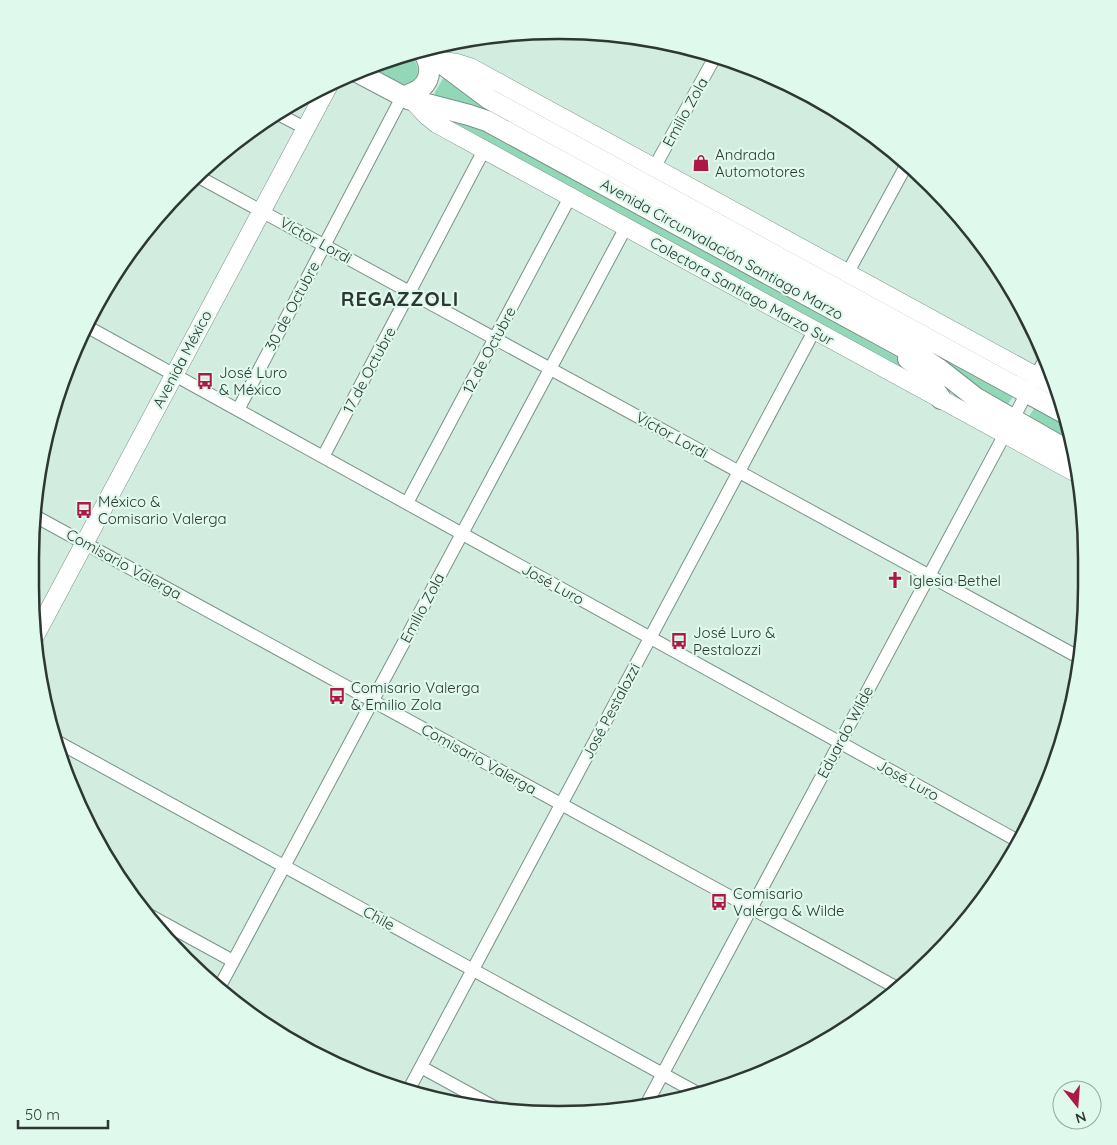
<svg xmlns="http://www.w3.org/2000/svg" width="1117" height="1145" font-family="Quicksand,sans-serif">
<rect width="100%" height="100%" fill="#d2ecdf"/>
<path fill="#91d7b8" d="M 407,54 C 423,63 421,85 402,84 C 392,83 379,73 370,68 Z
M 444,77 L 1014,395 L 1007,406 L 435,97 L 435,92 Z
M 435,115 L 469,122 L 820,309 L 864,339 L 909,364 L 926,384 Z
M 1038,406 L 1069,424 L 1073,445 L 1028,418 L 1035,407 Z"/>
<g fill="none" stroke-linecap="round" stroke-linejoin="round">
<g stroke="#7a9387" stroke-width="14">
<path id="street" d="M 278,114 L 305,128
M 654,168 L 716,55
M 197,176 L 1082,659
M 847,274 L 908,162
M 86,326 L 1020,842
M 238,410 L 402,97
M 323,457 L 484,150
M 407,503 L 570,197
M 33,515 L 899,989
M 56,741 L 701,1095
M 147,914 L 233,961
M 219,988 L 626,227
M 421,1067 L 494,1107
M 408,1091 L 814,331
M 646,1105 L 1045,359"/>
</g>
<g stroke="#7a9387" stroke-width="19">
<path id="secondary" d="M 436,60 L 457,63 L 470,67 L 1056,387
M 413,101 L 427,116 L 437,124 L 1078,474
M 35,636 L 330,83"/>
</g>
<g stroke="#7a9387" stroke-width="22">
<path id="primary" d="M 421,48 L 489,99 L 1066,414
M 357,72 L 408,99 L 469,115 L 487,121 L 924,359 L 939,369 L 976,398 L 1074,454
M 402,97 C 408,95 415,93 421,88 C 433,78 431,60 420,49
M 908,359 L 919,367 L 941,399"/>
</g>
<use href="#street" stroke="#fff" stroke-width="12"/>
<use href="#secondary" stroke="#fff" stroke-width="18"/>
<use href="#primary" stroke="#fff" stroke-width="20"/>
</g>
<defs>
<g id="shop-bare" transform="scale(1.35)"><path d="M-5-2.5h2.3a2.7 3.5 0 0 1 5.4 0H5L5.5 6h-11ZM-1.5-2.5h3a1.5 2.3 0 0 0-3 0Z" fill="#ad1947" stroke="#dff9ec" stroke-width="2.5" paint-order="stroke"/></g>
<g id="bus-bare" transform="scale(1.35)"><path d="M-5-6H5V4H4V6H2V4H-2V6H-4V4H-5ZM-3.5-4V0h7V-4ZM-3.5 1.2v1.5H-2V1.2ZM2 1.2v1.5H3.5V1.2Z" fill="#ad1947" stroke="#dff9ec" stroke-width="2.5" paint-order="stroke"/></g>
<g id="church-bare" transform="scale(1.35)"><path d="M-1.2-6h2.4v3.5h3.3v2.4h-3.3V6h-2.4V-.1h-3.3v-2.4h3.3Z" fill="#ad1947" stroke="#dff9ec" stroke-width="2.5" paint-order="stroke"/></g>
</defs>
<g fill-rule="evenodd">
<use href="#shop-bare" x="701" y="163"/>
<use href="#bus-bare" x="205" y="381"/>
<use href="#bus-bare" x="84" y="510"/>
<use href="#church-bare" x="895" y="580"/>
<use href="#bus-bare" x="679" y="641"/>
<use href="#bus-bare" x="337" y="696"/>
<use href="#bus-bare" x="719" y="902"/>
</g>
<g text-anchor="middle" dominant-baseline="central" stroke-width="4.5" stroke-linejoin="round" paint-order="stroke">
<g font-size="15" fill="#2d3733" stroke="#dff9ec">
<text transform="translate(685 112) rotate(-61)">Emilio Zola</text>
<text transform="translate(316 240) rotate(29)">Víctor Lordi</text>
<text transform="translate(722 249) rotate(29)">Avenida Circunvalación Santiago Marzo</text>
<text transform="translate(742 291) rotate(29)">Colectora Santiago Marzo Sur</text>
<text transform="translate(292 306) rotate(-62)">30 de Octubre</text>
<text transform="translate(489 350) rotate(-62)">12 de Octubre</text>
<text transform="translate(182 359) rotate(-62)">Avenida México</text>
<text transform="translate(369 370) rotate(-62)">17 de Octubre</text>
<text transform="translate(672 435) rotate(29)">Víctor Lordi</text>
<text transform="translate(124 564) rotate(29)">Comisario Valerga</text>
<text transform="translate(553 584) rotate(29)">José Luro</text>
<text transform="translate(422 608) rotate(-62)">Emilio Zola</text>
<text transform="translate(611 711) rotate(-62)">José Pestalozzi</text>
<text transform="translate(845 732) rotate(-62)">Eduardo Wilde</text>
<text transform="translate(479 759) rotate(29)">Comisario Valerga</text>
<text transform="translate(908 780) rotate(29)">José Luro</text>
<text transform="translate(379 918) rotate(29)">Chile</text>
</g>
<g font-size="15" fill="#2d3733" stroke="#dff9ec" text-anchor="start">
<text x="715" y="154">Andrada<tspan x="715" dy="17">Automotores</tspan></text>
<text x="219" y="372">José Luro<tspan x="219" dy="17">&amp; México</tspan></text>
<text x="98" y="501">México &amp;<tspan x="98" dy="17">Comisario Valerga</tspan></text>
<text x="909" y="580">Iglesia Bethel</text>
<text x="693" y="632">José Luro &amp;<tspan x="693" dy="17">Pestalozzi</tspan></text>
<text x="351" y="687">Comisario Valerga<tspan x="351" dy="17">&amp; Emilio Zola</tspan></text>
<text x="733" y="893">Comisario<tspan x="733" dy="17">Valerga &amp; Wilde</tspan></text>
</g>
<g font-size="20" font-weight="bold" letter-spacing="1" fill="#2d3733" stroke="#dff9ec">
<text x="400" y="298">REGAZZOLI</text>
</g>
</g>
<path d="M0 0H1117V1145H0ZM558 39H559A519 519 0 0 1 1078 558V587A519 519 0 0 1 559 1106H558A519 519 0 0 1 39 587V558A519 519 0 0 1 558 39Z" fill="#dff9ec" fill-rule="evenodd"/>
<path fill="none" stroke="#2d3733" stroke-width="2.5" d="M558 39H559A519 519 0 0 1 1078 558V587A519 519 0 0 1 559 1106H558A519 519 0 0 1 39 587V558A519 519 0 0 1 558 39Z"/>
<g transform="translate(1077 1105) rotate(163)"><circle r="24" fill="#dff9ec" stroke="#98aba2"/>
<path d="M0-4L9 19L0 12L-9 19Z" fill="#ad1947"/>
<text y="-8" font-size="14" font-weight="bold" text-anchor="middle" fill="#2d3733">N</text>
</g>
<path d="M18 1120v8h90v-8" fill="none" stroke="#2d3733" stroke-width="2.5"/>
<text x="25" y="1120" font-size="15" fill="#2d3733" stroke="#dff9ec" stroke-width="4" paint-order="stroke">50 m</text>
</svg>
